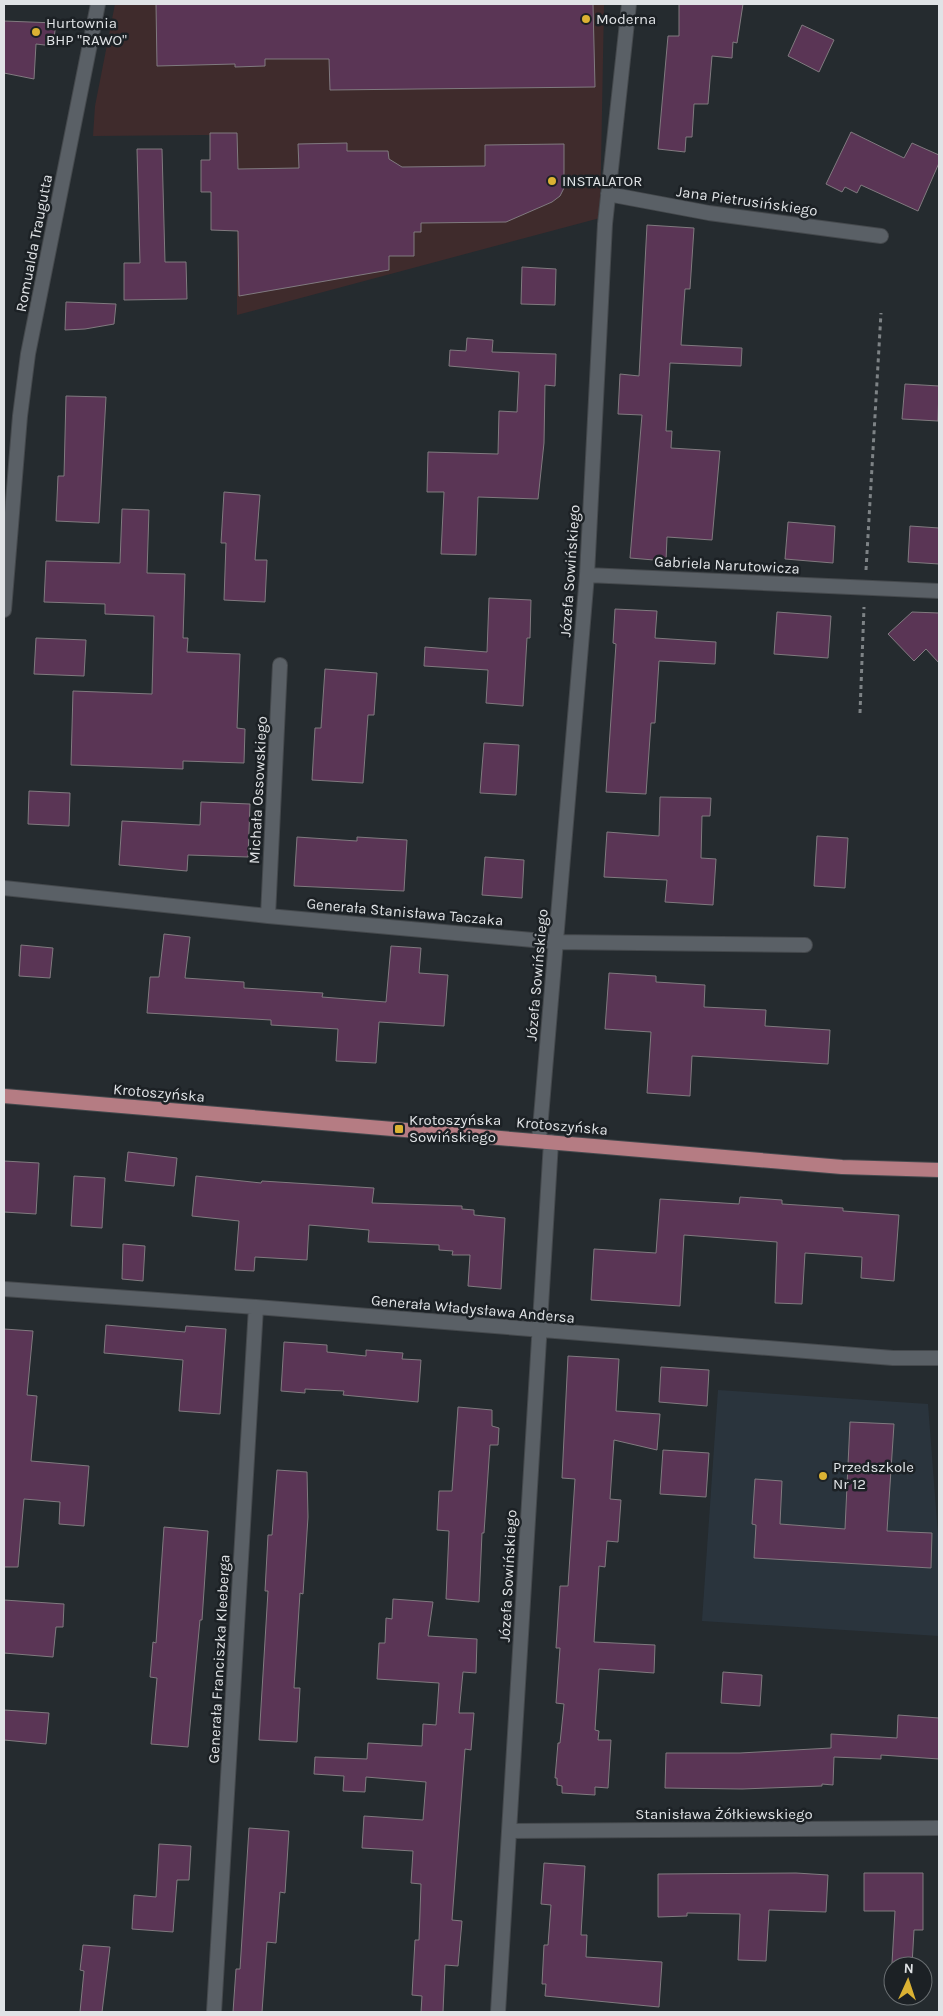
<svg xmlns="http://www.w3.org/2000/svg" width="943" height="2016" font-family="Karla,sans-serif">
<rect width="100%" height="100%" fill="#252b2f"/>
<path fill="#3f2b2c" d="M 115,4 L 604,4 L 600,218 L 237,315 L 237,136 L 205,135 L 93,136 L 95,106 Z"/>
<path fill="#2a343d" d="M 718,1390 L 928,1404 L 939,1548 L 939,1636 L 702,1621 Z"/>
<path fill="#5a3555" stroke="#807a7f" d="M 156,4 L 593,4 L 595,87 L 330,90 L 329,59 L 265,59 L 265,66 L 235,67 L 235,64 L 157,66 Z
M 679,4 L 743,4 L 737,43 L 733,42 L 732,58 L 712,56 L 708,104 L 694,104 L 692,137 L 686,137 L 685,152 L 658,149 L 668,36 L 679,36 Z
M 4,21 L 56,23 L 53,46 L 36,44 L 34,79 L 4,73 Z
M 802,25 L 834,40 L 819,72 L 788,56 Z
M 851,132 L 904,158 L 912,143 L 939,155 L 939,163 L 918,211 L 861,185 L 857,193 L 845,187 L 842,192 L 826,184 Z
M 210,133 L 237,133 L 238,169 L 299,168 L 298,144 L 347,143 L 347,151 L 388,151 L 389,159 L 402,167 L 485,166 L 485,145 L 564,144 L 564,188 L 560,196 L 552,202 L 506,222 L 421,223 L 421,232 L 414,232 L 414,256 L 389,256 L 389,270 L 239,296 L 238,231 L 211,230 L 211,192 L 201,192 L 201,160 L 210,160 Z
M 137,149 L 162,149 L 165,262 L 186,262 L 187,299 L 124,300 L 124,263 L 140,263 Z
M 647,225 L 694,228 L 690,289 L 685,289 L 681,345 L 742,348 L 741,366 L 670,363 L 666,431 L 672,431 L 671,448 L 720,451 L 712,540 L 667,537 L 666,561 L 630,558 L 642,415 L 618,414 L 620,374 L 639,376 Z
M 522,267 L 556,269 L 555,305 L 521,304 Z
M 66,302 L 116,304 L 114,324 L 85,329 L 65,330 Z
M 467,338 L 493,340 L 492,352 L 556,354 L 555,386 L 545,385 L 544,443 L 538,499 L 478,497 L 476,555 L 441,554 L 444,492 L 427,492 L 428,452 L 498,454 L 499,411 L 517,412 L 519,372 L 449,366 L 450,350 L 466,351 Z
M 905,384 L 939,386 L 938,421 L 902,419 Z
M 66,396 L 106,397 L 99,523 L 56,521 L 58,476 L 64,476 Z
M 224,492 L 260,495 L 255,560 L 267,560 L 265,602 L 224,600 L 226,543 L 221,543 Z
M 122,509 L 149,510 L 147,573 L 185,574 L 183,638 L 188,638 L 187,652 L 240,654 L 237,728 L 245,729 L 244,763 L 183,761 L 183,769 L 71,765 L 73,691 L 152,694 L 154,616 L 105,614 L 105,604 L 44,602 L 46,561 L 120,563 Z
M 788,522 L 835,526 L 833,563 L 785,559 Z
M 910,526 L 939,528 L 939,564 L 908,562 Z
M 489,598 L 531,600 L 530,638 L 527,638 L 523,706 L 486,703 L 488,670 L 424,666 L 425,647 L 487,652 Z
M 615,609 L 657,611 L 655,638 L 716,642 L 715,664 L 659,661 L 655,723 L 651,723 L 646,794 L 606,792 L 616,644 L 613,643 Z
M 777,612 L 831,616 L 828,658 L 774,654 Z
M 912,612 L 939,613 L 939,663 L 926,649 L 914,661 L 888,634 Z
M 36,638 L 86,640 L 84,676 L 34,674 Z
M 325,669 L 377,673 L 374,715 L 368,715 L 363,783 L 312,780 L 315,728 L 321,728 Z
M 484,743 L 519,745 L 516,795 L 480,793 Z
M 29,791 L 70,793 L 69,826 L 28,824 Z
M 660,797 L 711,798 L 710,816 L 702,816 L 701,858 L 716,859 L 713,905 L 665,902 L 667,880 L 604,877 L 607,832 L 659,836 Z
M 201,802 L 250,804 L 248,857 L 188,855 L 187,871 L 119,865 L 122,821 L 200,825 Z
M 817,836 L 848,838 L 845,888 L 814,886 Z
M 297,837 L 357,841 L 357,837 L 407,840 L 404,891 L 294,886 Z
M 485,857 L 524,860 L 522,898 L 482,895 Z
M 164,934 L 190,937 L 185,978 L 244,982 L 244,988 L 323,993 L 322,997 L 386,1002 L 391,946 L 421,948 L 419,973 L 448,975 L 444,1026 L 379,1022 L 376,1063 L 336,1061 L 338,1029 L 271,1025 L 271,1020 L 147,1013 L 150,977 L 159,977 Z
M 21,945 L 53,948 L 50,978 L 19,976 Z
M 609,973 L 656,976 L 656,982 L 705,985 L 704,1007 L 766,1010 L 765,1026 L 830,1030 L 828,1064 L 692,1056 L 690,1096 L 647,1093 L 651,1032 L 605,1029 Z
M 128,1152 L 177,1158 L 174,1186 L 125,1181 Z
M 4,1161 L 39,1163 L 36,1214 L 4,1212 Z
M 74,1176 L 105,1178 L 102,1228 L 71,1226 Z
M 196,1176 L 261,1183 L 262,1181 L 374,1188 L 372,1203 L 462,1206 L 462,1209 L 474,1210 L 474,1215 L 505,1218 L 501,1289 L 468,1286 L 470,1255 L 452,1255 L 453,1251 L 439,1250 L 439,1245 L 368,1242 L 369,1230 L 309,1225 L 307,1260 L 255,1257 L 254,1271 L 235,1270 L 239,1221 L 192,1216 Z
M 740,1197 L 782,1200 L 782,1204 L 843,1208 L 843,1211 L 899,1215 L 894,1281 L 861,1278 L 862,1257 L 805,1253 L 802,1304 L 775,1303 L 777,1242 L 684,1235 L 680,1306 L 591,1300 L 594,1249 L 656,1253 L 660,1199 L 739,1204 Z
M 123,1244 L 145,1246 L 143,1281 L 122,1279 Z
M 106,1325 L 185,1332 L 186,1326 L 226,1329 L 220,1414 L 179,1411 L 183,1360 L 104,1353 Z
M 4,1329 L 33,1331 L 27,1395 L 37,1396 L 31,1461 L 89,1466 L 84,1526 L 59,1524 L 60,1502 L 24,1499 L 18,1567 L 4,1567 Z
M 284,1342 L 327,1345 L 327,1352 L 366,1356 L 366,1350 L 403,1353 L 402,1359 L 421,1360 L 418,1402 L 343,1395 L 344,1391 L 305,1389 L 305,1393 L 281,1391 Z
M 568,1356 L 619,1359 L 616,1411 L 660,1414 L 657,1450 L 614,1440 L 610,1499 L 621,1500 L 618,1542 L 607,1541 L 605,1567 L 599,1566 L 594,1642 L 655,1645 L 654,1673 L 599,1669 L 595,1730 L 599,1731 L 598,1740 L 611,1740 L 608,1788 L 595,1787 L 595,1795 L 562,1793 L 562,1786 L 557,1785 L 557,1778 L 555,1778 L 558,1743 L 560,1743 L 564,1704 L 556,1703 L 560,1648 L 556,1648 L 560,1586 L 568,1586 L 575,1479 L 562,1478 Z
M 661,1367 L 709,1370 L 707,1406 L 659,1402 Z
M 458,1407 L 492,1410 L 492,1426 L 499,1428 L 498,1445 L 490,1445 L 484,1533 L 482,1533 L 479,1602 L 446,1599 L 449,1531 L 437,1530 L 439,1491 L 452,1491 Z
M 850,1422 L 894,1424 L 887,1531 L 932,1533 L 931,1568 L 754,1558 L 756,1525 L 752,1524 L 755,1479 L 782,1481 L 780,1524 L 845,1529 Z
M 663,1450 L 709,1453 L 706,1497 L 660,1494 Z
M 277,1470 L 307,1472 L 308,1517 L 303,1594 L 300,1593 L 294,1688 L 300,1688 L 297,1742 L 259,1740 L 268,1591 L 265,1591 L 268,1535 L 272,1535 Z
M 164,1527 L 208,1531 L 202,1620 L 200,1620 L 188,1747 L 151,1744 L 157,1678 L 150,1677 L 153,1642 L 156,1643 Z
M 393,1599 L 433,1602 L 428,1636 L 477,1639 L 476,1673 L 463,1672 L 459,1713 L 474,1713 L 471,1750 L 465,1749 L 452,1920 L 462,1921 L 458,1966 L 445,1965 L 443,2012 L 421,2012 L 422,1996 L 412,1995 L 415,1940 L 419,1940 L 421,1884 L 411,1883 L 413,1851 L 362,1848 L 364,1816 L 423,1820 L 426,1782 L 366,1777 L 365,1792 L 343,1791 L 344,1776 L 314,1774 L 315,1757 L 367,1759 L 368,1743 L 422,1746 L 423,1724 L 436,1725 L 439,1683 L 377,1679 L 379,1643 L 385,1643 L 386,1618 L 392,1619 Z
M 4,1600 L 64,1604 L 63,1627 L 56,1627 L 53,1657 L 4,1653 Z
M 723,1672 L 762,1675 L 760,1706 L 721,1703 Z
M 4,1710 L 49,1713 L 46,1744 L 4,1740 Z
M 898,1715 L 939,1718 L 939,1759 L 881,1755 L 881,1759 L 834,1757 L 833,1785 L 822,1784 L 822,1786 L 742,1789 L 665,1788 L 666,1753 L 740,1753 L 831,1748 L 831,1734 L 897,1738 Z
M 249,1828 L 289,1831 L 285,1893 L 280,1892 L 276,1943 L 267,1942 L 262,2012 L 233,2012 L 236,1969 L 240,1969 Z
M 159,1844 L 191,1846 L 189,1880 L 177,1880 L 173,1932 L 132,1929 L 134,1895 L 156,1897 Z
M 544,1863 L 585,1866 L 581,1935 L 587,1935 L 586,1957 L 662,1962 L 659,2007 L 545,1996 L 546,1984 L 542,1984 L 544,1945 L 548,1945 L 551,1905 L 541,1904 Z
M 796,1873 L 828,1875 L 826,1912 L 769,1910 L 766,1961 L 738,1960 L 740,1914 L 687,1913 L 687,1916 L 658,1917 L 658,1874 Z
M 864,1873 L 923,1873 L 923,1930 L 914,1930 L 912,1965 L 892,1963 L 895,1911 L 864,1911 Z
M 83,1945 L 110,1947 L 102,2012 L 80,2012 L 84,1971 L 80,1970 Z"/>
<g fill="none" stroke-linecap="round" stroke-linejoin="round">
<g stroke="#45494d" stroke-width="16">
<path id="minor" d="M 608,194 L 709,213 L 881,236
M 587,575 L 939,591
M 4,610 L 20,416 L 28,354 L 98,4
M 4,888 L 268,916 L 555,942 L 805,945
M 268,916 L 280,665
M 539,1141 L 587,575 L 605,224 L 629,4
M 4,1289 L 256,1307 L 893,1358 L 939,1358
M 510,1831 L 939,1828
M 214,2012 L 256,1307
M 498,2012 L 551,1142"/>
</g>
<g stroke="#45494d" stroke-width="16">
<path id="primary" d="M 4,1096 L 842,1167 L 939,1170"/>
</g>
<path stroke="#7e8386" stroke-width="3" stroke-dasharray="4 4" stroke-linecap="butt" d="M 866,570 L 881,313
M 860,713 L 864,607"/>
<use href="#minor" stroke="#5a6066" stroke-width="14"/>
<use href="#primary" stroke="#b57c83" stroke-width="14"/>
</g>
<g fill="#dbb233" stroke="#1c2125" stroke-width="2">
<circle cx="586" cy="19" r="5"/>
<circle cx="36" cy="32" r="5"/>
<circle cx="552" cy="181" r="5"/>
<rect x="394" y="1124" width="10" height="10" rx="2.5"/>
<circle cx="823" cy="1476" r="5"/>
</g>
<g text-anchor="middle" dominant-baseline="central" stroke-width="5" stroke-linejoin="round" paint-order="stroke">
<g font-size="15" fill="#e0e3e6" stroke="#1c2125" text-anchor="start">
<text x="596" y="19">Moderna</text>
<text x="46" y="23">Hurtownia<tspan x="46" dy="17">BHP "RAWO"</tspan></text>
<text x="562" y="181">INSTALATOR</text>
<text x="409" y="1120">Krotoszyńska<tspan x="409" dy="17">Sowińskiego</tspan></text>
<text x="833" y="1467">Przedszkole<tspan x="833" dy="17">Nr 12</tspan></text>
</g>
<g font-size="15" fill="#e0e3e6" stroke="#1c2125">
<text transform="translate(747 201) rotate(8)">Jana Pietrusińskiego</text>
<text transform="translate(34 243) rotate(-79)">Romualda Traugutta</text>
<text transform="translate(727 565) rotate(3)">Gabriela Narutowicza</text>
<text transform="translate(570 571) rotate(-86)">Józefa Sowińskiego</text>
<text transform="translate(258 790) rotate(-87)">Michała Ossowskiego</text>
<text transform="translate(405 912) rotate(5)">Generała Stanisława Taczaka</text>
<text transform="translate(537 975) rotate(-85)">Józefa Sowińskiego</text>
<text transform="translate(159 1093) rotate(5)">Krotoszyńska</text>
<text transform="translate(562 1126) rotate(5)">Krotoszyńska</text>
<text transform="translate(473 1309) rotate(5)">Generała Władysława Andersa</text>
<text transform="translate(508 1576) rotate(-87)">Józefa Sowińskiego</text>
<text transform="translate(219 1659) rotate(-87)">Generała Franciszka Kleeberga</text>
<text x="724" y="1814">Stanisława Żółkiewskiego</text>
</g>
</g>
<rect width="943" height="2016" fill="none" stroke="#e0e3e6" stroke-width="10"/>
<g transform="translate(908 1981) rotate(3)"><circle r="24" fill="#1c2125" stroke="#6a6f72"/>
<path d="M0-4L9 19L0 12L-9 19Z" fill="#dbb233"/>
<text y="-8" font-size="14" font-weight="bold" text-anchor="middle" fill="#e0e3e6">N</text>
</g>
</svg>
